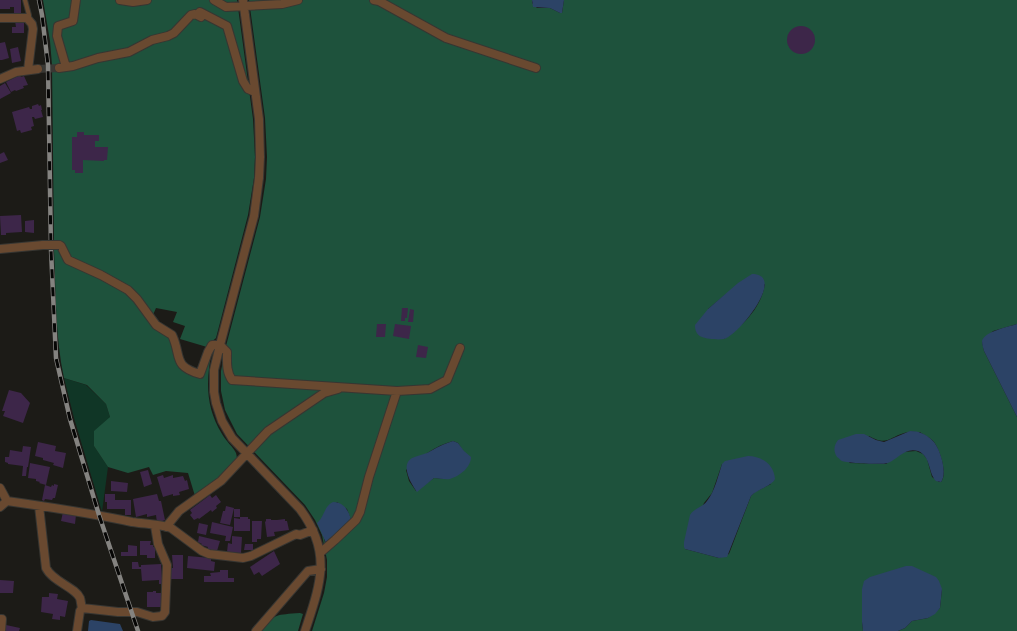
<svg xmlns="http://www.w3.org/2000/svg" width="1017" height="631" font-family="'Roboto Condensed',sans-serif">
<rect width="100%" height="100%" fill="#1c1b17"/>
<path fill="#103626" d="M 64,378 L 86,385 L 106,404 L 110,417 L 94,446 L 108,467 L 102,512 L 74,418 Z"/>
<path fill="#1e523c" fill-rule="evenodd" d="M 43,0 L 237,0 L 253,119 L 255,157 L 254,178 L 248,215 L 216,338 L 210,343 L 207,347 L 180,339 L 185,326 L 173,322 L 177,312 L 156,308 L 152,317 L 138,298 L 73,261 L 54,242 L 52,65 L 50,41 Z
M 249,0 L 532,0 L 532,3 L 537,8 L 550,8 L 560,13 L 562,13 L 564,0 L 1017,0 L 1017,324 L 993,331 L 982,342 L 984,351 L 1017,417 L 1017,631 L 898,631 L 905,628 L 912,621 L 928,618 L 940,608 L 942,589 L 862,589 L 862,622 L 863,631 L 312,631 L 324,593 L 327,577 L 327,560 L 322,535 L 315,520 L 305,505 L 237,434 L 225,410 L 221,391 L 221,371 L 226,346 L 260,217 L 266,179 L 267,157 L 265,118 ZM 765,284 C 761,308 744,325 724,339 L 708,309 L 726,294 ZM 920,432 C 924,435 931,438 934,442 C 940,450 948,474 941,482 L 939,482 L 932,477 L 927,459 L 923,454 L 916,451 L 903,452 L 886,464 L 849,463 L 869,436 C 887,446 888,438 904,433 C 909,431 915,432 920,432 ZM 453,441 L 458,443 L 464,452 L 449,479 L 434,478 L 416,491 L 409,481 L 406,470 C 421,457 434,446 453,441 ZM 722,464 L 771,484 L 755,492 L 751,496 L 729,554 L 719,558 L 685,549 L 704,503 L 712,493 ZM 337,502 L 347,509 L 351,520 L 325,543 L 323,534 L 318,523 Z
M 58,247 L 66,261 L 126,292 L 171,337 L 177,359 L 201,377 L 212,350 C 206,380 205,406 222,434 C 225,440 234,448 236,453 C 237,456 237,460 237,463 L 208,489 L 195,496 L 188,473 L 166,471 L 153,475 L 149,467 L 128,473 L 108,467 L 94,446 L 94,431 L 110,417 L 106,404 L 87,385 L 64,378 C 55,336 56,292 54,250 Z
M 300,613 L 303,614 L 298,631 L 259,631 C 276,613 276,615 300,613 Z"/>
<path fill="#2c4366" d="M 532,0 L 564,0 L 562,13 L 560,13 L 550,8 L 533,7 Z
M 752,274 C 787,274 740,334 724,339 C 718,340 707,339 702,337 C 697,335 695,331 695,325 L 708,309 L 738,283 Z
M 1017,324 L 1017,417 L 984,351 C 983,348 982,344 982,341 C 985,331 1008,327 1017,324 Z
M 910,431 C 919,431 926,434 933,441 C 940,448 948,473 941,482 L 936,481 C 928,473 931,456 918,451 C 905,447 898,459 888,463 C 883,465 846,463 842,461 C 841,461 838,457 837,457 C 833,451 834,445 838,440 L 856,434 L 864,434 L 876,440 L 884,442 Z
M 453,441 L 458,443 L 464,451 L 471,457 C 471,467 460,476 450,479 C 445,480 439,478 434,478 L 417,492 C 411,484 400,465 412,458 C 416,456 422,455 427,453 C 436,448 443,444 453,441 Z
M 748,456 C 761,456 774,464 775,479 C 772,486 758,489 751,496 L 727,557 L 719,558 L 685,549 L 684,547 L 684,542 L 690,515 C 694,508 703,507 707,501 C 715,491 718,476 722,464 L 725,461 Z
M 333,502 C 344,502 349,511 351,520 L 326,543 L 317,523 C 325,516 324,506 333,502 Z
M 906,566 L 912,566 L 936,577 L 939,581 L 942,589 L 940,608 L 935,614 L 928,618 L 912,621 L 905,628 L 898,631 L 863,631 L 862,622 L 862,589 L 864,581 L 870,577 Z
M 91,620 L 120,624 L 123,631 L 88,631 L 89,621 Z"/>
<path fill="#3d2649" d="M 0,0 L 21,0 L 21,15 L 14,15 L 14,7 L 10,7 L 10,9 L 0,9 Z
M 15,21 L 24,21 L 24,33 L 12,33 L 12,27 L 16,27 Z
M787 40a14 14 0 1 1 28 0a14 14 0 1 1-28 0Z
M 5,42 L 9,58 L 2,60 L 0,60 L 0,43 Z
M 18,47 L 21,61 L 12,63 L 10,49 Z
M 20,75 L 21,77 L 24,76 L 28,85 L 23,86 L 24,88 L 16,91 L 15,90 L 11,92 L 6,82 Z
M 5,83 L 11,93 L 0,99 L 0,86 Z
M 38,104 L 39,106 L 41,105 L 42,110 L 41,110 L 43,117 L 35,119 L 34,117 L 32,117 L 34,126 L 31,127 L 32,130 L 21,133 L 20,130 L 17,131 L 12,112 L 29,107 L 30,109 L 32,109 L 32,106 Z
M 77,132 L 84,132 L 84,135 L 99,135 L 99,141 L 95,141 L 95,147 L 108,147 L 107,160 L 104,160 L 104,161 L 83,160 L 83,173 L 75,173 L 75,170 L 72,170 L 72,137 L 77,137 Z
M 4,152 L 8,160 L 0,163 L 0,154 Z
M 21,215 L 22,232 L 6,233 L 6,235 L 1,235 L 0,216 Z
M 34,220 L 34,233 L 25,232 L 25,221 Z
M 402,308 L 408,308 L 407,318 L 405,318 L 405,321 L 401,321 Z
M 410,309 L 414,310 L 413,322 L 408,322 Z
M 377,324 L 386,324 L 385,337 L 376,337 Z
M 395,324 L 411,326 L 409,339 L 393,336 Z
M 418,345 L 428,347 L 426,358 L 416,357 Z
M 9,390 L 21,393 L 30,403 L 23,423 L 3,416 L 5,411 L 2,411 Z
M 38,442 L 56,446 L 55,451 L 66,453 L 63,468 L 53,465 L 54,463 L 43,460 L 43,458 L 35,456 Z
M 23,446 L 31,447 L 28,467 L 27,467 L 26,476 L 22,476 L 23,466 L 8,464 L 8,463 L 5,462 L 5,457 L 9,457 L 10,450 L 22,452 Z
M 30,463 L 50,467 L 46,485 L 39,483 L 40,482 L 36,481 L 36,479 L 28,478 Z
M 148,470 L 152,484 L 144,487 L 140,472 Z
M 163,475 L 164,478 L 173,475 L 173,478 L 183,476 L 185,481 L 187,480 L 189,489 L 179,492 L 180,495 L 173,496 L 173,494 L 163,497 L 157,477 Z
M 111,481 L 128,483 L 127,492 L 111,491 Z
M 54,484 L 58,485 L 55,498 L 53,498 L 52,500 L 45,499 L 44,501 L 42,500 L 45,485 L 51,487 L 52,485 L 54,486 Z
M 105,494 L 115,494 L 115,500 L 131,500 L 131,515 L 125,515 L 125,509 L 107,509 L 107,502 L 105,502 Z
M 157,494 L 159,501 L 161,501 L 165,520 L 157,523 L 156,515 L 147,517 L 147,514 L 136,517 L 133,499 Z
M 210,495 L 212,498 L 216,495 L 221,502 L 216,506 L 217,508 L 212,512 L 211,510 L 199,519 L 198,518 L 194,520 L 190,515 L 192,513 L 190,510 Z
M 226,506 L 234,508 L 230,525 L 220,523 L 223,511 L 225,511 Z
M 234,509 L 240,509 L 240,517 L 234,517 Z
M 63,512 L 76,515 L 75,524 L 61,521 Z
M 240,517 L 248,517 L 248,519 L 250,519 L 250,531 L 234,531 L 234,518 L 240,519 Z
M 266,519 L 271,519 L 271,520 L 277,520 L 285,519 L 285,521 L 287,521 L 289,530 L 274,532 L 275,536 L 267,537 L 265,522 L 266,521 Z
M 252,521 L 262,521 L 261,539 L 257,539 L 257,542 L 252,542 Z
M 212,522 L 233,527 L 230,541 L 225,541 L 226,536 L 210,533 Z
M 199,523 L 208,525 L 206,535 L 197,533 Z
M 199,536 L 220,541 L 217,551 L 207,549 L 208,547 L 201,545 L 202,544 L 198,542 Z
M 232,536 L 242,537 L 241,553 L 227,552 L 228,543 L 232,544 Z
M 140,541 L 151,541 L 150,545 L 153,545 L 153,547 L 155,547 L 155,558 L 147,558 L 147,555 L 140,555 Z
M 245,544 L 253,544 L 253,550 L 244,550 Z
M 128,545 L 137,546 L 137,556 L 121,556 L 121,552 L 128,552 Z
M 274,551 L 280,564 L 262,576 L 259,572 L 254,575 L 250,567 Z
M 172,555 L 183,555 L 183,579 L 169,579 L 169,568 L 173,568 Z
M 188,556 L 211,558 L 211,561 L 215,562 L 214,571 L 187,568 Z
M 132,562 L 138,562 L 139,567 L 141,567 L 141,565 L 161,564 L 162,578 L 164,578 L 165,589 L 161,589 L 161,584 L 159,584 L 159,580 L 142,581 L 141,569 L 132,569 Z
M 220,570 L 228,570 L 228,578 L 234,578 L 234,582 L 204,582 L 204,576 L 211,576 L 210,573 L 220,572 Z
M 0,580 L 14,581 L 13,593 L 0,593 Z
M 153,591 L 156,591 L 156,593 L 162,593 L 162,607 L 147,607 L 147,592 L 153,592 Z
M 49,593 L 58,594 L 57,599 L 68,601 L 65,617 L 60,616 L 60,620 L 52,619 L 53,614 L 41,612 L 42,597 L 49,597 Z
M 6,625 L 20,628 L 19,631 L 5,631 Z"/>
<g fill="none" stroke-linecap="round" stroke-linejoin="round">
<path stroke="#393834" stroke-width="8" stroke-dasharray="8 4" stroke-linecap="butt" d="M 38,69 L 59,68"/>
<g stroke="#373632" stroke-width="6">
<path id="lane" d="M 25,0 L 29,15 L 29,19"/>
</g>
<g stroke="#373632" stroke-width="10">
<path id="street" d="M 120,0 L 133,2 L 147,0
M 214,0 L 226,7 L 282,4 L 298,0
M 243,0 L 259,119 L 260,157 L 259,178 L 254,216 L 220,345 L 214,370 L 214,392 L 216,403 L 222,421 L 232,438 L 300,509 C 333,553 320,585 305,631
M 374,0 L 379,1 L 446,38 L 536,68
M 0,18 L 27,18 L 32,24 L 33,29 L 28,70
M 66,67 L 73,66 L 98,58 L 129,52 L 152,40 L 168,36 L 174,33 L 191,15 L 195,14 L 201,17 L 200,12 L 227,26 L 243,81 L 248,89 L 255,92
M 59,68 L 66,67 L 57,36 L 58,26 L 73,21 L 76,0
M 0,79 L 16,72 L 38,69
M 59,245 L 61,246 L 68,260 L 101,275 L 128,290 L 137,299 L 156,325 L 172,335 C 182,356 172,366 200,374 L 208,352 L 212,345 L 220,345 L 227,352 C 227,361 226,372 232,380 L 397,391 L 430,389 L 447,380 L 460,348
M 0,249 L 43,245
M 0,488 L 7,501
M 39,506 L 46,568 C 53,582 75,587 80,598 C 81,601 81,605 82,608 L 80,611 L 77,631
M 0,507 L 7,501 C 49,507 90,513 132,522 C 145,524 159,524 171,528 L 202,551 L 209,554 L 243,558 L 251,556 L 296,534 L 300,535 L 313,530
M 166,527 L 179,511 L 221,481 L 268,431 L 324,393 L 338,389
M 320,553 L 335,540 L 356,520 L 360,512 L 369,477 L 397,391
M 82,608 L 118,612 L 137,612 L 153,617 L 162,616 L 165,612 L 167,565 L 158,544 L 155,526
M 0,619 L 2,619 L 1,631
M 256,631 L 308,571 L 321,569"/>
</g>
<use href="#lane" stroke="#694930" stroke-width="4"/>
<use href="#street" stroke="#694930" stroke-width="8"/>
<g stroke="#848380" stroke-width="4.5">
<path id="rail" d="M 39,0 L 42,15 L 48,65 L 51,250 L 56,358 L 70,419 L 99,515 L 138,631"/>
</g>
<use href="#rail" stroke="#060605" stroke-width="3" stroke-dasharray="9" stroke-linecap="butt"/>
<g stroke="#373632" stroke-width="10" stroke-linecap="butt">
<path id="street-bridge" d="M 43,245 L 59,245"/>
</g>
<use href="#street-bridge" stroke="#694930" stroke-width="8"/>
</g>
</svg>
